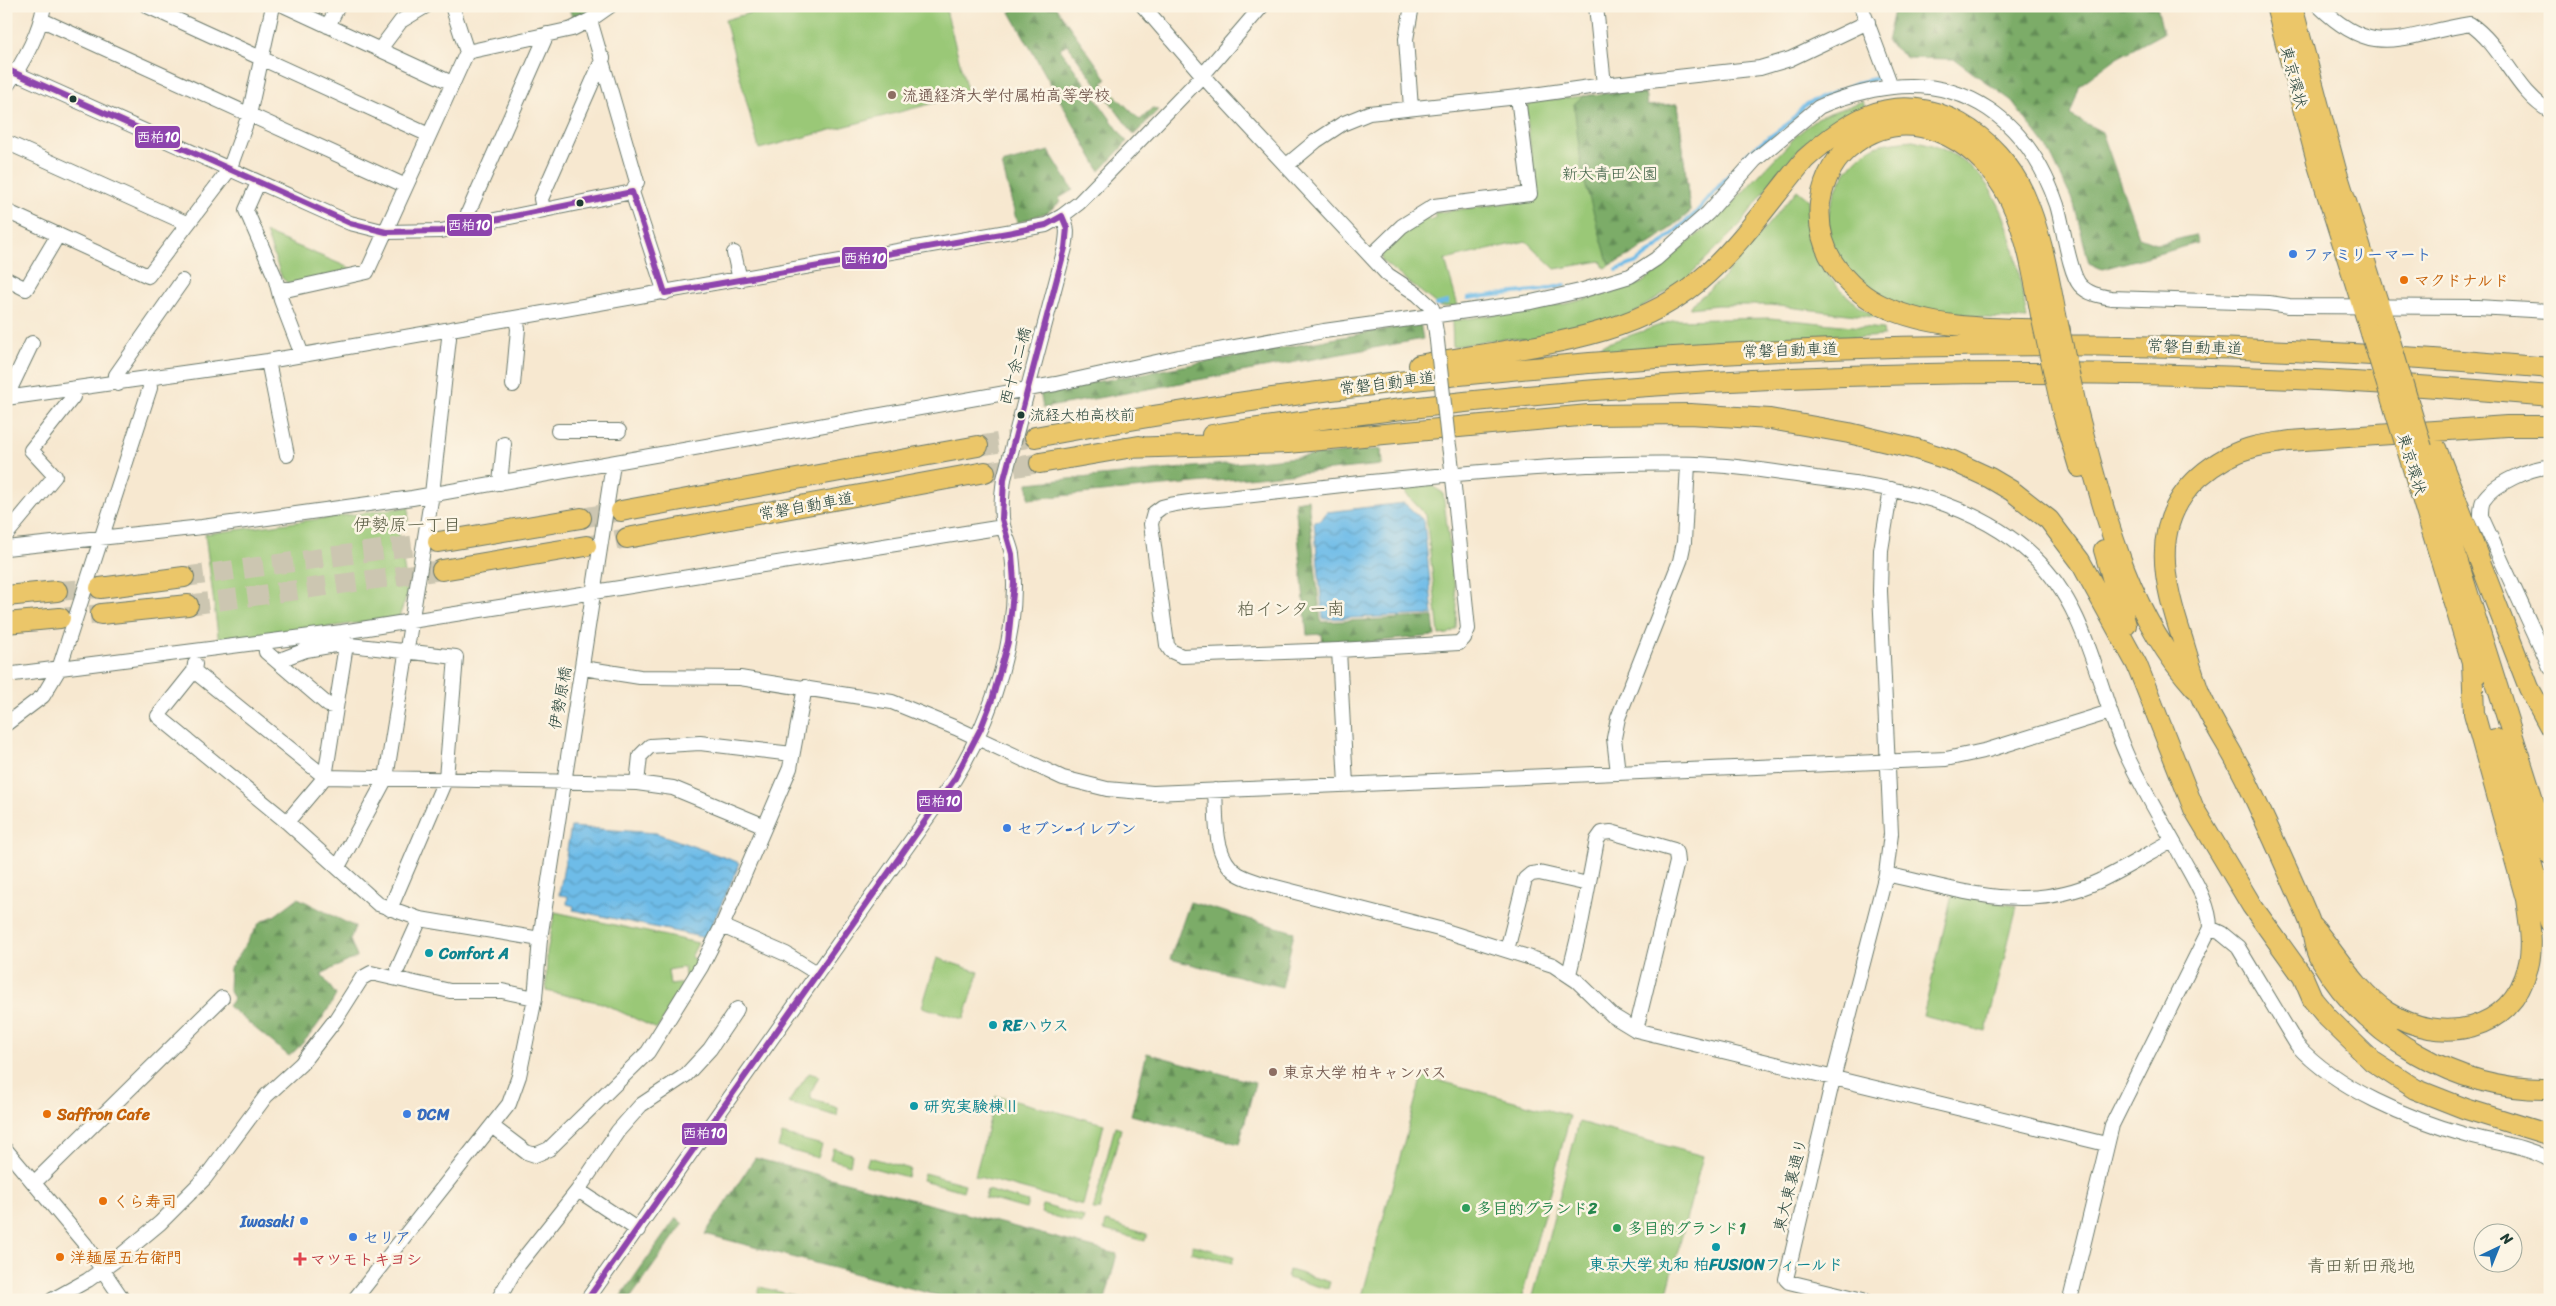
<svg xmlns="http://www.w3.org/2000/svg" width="2556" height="1306" font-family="Sriracha,'Klee One',sans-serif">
<defs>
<pattern id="forest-firs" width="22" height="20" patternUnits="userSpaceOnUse" patternTransform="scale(1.25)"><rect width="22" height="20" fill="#7bac68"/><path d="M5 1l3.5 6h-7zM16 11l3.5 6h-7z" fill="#648d56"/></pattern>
<pattern id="water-waves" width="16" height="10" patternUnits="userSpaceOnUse" patternTransform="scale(1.25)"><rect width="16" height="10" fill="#6ebce8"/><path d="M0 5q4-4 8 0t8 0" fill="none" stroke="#5a9abd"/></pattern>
</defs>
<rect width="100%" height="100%" fill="#fcf5e5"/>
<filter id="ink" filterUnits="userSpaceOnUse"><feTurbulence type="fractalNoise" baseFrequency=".02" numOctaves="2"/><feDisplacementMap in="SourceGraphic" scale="10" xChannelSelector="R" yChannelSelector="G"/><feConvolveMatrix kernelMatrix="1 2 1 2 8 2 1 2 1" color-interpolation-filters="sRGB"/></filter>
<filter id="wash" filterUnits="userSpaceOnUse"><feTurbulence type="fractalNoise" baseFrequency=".0096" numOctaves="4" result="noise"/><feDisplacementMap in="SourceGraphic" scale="20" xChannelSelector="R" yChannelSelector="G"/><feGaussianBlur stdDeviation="1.12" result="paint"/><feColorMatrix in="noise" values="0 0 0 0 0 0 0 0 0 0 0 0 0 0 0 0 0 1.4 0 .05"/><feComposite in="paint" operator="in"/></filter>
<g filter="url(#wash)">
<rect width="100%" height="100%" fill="#f7e8d0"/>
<path fill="#9ac877" stroke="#5c8256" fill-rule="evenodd" d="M 774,6 L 945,6 L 968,94 L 759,149 L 725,20 Z
M 1635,90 L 1636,94 L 1645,93 L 1647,106 L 1678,104 L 1690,212 C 1661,237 1640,252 1604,268 L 1601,261 L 1555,269 L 1526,241 L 1445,260 L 1458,306 L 1440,307 L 1382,261 L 1382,252 L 1401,233 L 1428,216 L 1430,220 L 1436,217 L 1434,213 L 1536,199 L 1526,109 L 1531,102 Z
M 1863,101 L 1865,108 L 1837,121 L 1804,144 L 1781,169 L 1739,226 L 1686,279 L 1629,316 L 1533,340 C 1506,335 1479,343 1453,347 L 1452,321 L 1565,304 L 1607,294 L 1642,283 L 1727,209 L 1798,134 L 1819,117 Z
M 1913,140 C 2006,159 2013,239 2027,319 C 1989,319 1908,316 1877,296 C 1860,284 1833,261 1829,239 C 1821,206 1848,153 1882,144 C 1892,142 1903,141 1913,140 Z
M 1797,190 L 1809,200 C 1806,255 1829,288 1875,316 L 1874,317 L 1770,305 L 1717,305 L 1690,308 L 1690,306 L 1723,278 Z
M 266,233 L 357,271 L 289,284 L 282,278 Z
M 1770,318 L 1883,329 L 1884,336 L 1603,353 L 1602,345 L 1675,320 Z
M 1429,484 L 1443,493 L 1457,606 L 1456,629 L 1448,634 L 1439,635 L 1426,515 L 1406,494 L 1405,488 Z
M 409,507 L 408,521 L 399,521 L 398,530 L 408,592 L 399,617 L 219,643 L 205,534 Z
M 1952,895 L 2017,906 L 1986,1032 L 1923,1016 Z
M 555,912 L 698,943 L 691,957 L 700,962 L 657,1029 L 602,1003 L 546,991 L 547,952 ZM 684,967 L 686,983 L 670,985 L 668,970 Z
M 937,958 L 979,972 L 964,1019 L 922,1007 Z
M 809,1073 L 819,1076 L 811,1092 L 811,1099 L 838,1108 L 837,1116 L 788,1103 Z
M 1422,1076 L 1570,1116 L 1521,1300 L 1361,1300 Z
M 996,1096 L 1104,1124 L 1083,1205 L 975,1176 Z
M 1579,1122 L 1703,1156 L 1665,1300 L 1532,1300 Z
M 1115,1127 L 1121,1129 L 1099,1210 L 1093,1210 Z
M 782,1134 L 822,1145 L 818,1158 L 778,1147 Z
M 833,1148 L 852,1154 L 850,1165 L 830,1159 Z
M 869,1157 L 910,1169 L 907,1177 L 866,1166 Z
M 924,1173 L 965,1184 L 963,1191 L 922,1180 Z
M 987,1190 L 1028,1202 L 1026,1209 L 985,1198 Z
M 1043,1205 L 1084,1217 L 1082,1224 L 1041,1213 Z
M 1106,1222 L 1147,1234 L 1145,1241 L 1104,1230 Z
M 1193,1245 L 1234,1256 L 1232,1263 L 1191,1252 Z
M 1289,1270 L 1330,1282 L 1328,1289 L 1287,1278 Z
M 760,1287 L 811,1300 L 756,1300 Z"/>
<path fill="url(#forest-firs)" stroke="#4d744e" d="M 568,6 L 605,6 L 574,22 Z
M 1019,6 L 1055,6 L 1107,79 L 1103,83 L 1140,120 L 1152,109 L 1158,110 L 1134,135 L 1067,44 L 1060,49 L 1127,142 L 1100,171 L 1010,12 Z
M 1895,6 L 2157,6 L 2163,33 L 2115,59 L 2080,85 L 2070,115 L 2102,132 L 2139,237 L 2158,244 L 2195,235 L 2198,243 L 2102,269 L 2089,263 L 2074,204 L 2048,149 L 2012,101 L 1954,59 L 1907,58 L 1887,42 Z
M 1635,90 L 1636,94 L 1645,93 L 1647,106 L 1678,104 L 1690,212 C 1663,235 1642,251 1609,265 L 1582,173 L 1574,104 L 1583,96 Z
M 1049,151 L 1073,190 L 1059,198 L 1060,202 L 1048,212 L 1017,223 L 1002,164 Z
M 1420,323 L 1423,339 L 1043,408 L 1040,392 Z
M 1381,449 L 1382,465 L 1029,499 L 1028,483 Z
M 1308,499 L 1321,622 L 1433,617 L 1435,636 L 1323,646 L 1322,634 L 1307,635 L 1295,501 Z
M 298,898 L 355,927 L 350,940 L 357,957 L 321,974 L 336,995 C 324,1018 309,1039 289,1056 L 228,1006 L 234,998 L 229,990 L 230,968 L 260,922 L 274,916 Z
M 1190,902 L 1294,932 L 1282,987 L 1170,959 Z
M 1147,1053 L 1255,1083 L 1239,1144 L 1131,1115 Z
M 755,1158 L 1117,1254 L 1105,1300 L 955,1300 L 705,1234 Z
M 676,1218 L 683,1224 L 629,1300 L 618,1300 Z"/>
<path fill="url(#water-waves)" stroke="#467c8e" d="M 1404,503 L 1424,521 L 1433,615 L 1323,619 L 1314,521 L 1321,520 L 1327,512 Z
M 571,827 L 656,833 L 740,863 L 706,938 L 573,910 L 574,906 L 567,904 L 568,896 L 559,895 Z"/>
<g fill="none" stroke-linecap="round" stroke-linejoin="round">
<path stroke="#6ebce8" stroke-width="4" d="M 1617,270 L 1637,262 L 1655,249 L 1694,215 L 1749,152 L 1789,123 L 1806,104 L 1857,83 L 1882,77
M 1468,298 L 1543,290 L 1565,285
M 1436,305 L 1447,302"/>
</g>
</g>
<g filter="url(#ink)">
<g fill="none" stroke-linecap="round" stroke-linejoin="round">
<path stroke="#ccc6b1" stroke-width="20" stroke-dasharray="20 10" stroke-linecap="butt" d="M 978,446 L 1035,437
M 985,472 L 1040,463
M 581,518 L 621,511
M 586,546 L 627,538
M 184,577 L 438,542
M 57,591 L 100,588
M 188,605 L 442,570
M 60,618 L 101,614"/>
<g stroke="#6b796b" stroke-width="16">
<path id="minor" d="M 147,6 L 429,135
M 285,6 L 452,83
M 1143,6 L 1211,85 L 1388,275 L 1417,294 L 1432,308 L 1436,332
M 1861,6 L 1891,86
M 2319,6 C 2376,62 2403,34 2470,24 C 2503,46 2516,93 2550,111
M 42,20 L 406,186
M 590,20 L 637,182 L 632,192 L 665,293
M 328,26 L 338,6
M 380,49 L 401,21 L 426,6
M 467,52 L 572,29 L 590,20 L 610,6
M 6,69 L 350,223 L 386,232 L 441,231 L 632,192
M 1604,85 L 1760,68 L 1790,59 L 1868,22
M 6,87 C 23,63 39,35 44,6
M 1518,97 L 1604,85 L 1596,6
M 1411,108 L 1406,39 L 1412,6
M 6,142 L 186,223
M 1286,166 L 1316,141 L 1342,124 L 1369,113 L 1518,97 L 1530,194 L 1434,206 L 1402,226 L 1371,256
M 258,183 L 246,210 L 275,277 L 281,300 L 302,355
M 543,209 L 541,199 L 603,58
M 6,211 L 148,276 L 229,170 L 249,115 L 273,6
M 469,224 L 468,213 L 547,34
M 734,253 L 740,280
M 6,279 L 26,289 L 58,235
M 279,289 L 290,289 L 367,272 L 467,52 L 452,6
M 268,361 L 287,455
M 118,384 L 116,375 L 182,281
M 513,385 L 518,329 L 516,319
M 12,397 L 11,387 L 32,343
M 6,398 L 268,361 L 1046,225 L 1062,216 L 1079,203 L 1202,76 L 1262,6
M 558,431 L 619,431
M 1448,440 C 1451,456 1452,471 1454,487 L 1468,629 L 1464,638 L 1459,643 L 1339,650 L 1182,656 L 1171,651 L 1167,645 L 1151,524 L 1154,513 L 1162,507 C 1183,501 1205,500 1227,498 C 1268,493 1310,489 1351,484 C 1430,476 1508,469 1587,465 C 1628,464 1670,462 1712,465 C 1747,467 1781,473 1816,478 C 1895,487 1974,501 2034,557 C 2090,610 2097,691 2128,758 C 2143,789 2161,820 2178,850 C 2190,874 2210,901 2210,928 L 2112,1125 L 2070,1300
M 2550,467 C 2531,467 2493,484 2483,501 C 2481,505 2481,512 2481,516 L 2550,667
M 500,483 L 504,444
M 6,535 L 55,476 L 31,450 L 73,397 L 73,389
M 6,548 L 202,527 L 412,498 L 1056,384 L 1179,357 L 1324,331 L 1531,302 L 1580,291 L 1630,276 L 1656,259 L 1708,213 L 1755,160 L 1819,107 C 1836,99 1855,94 1873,90 C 1964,71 2028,121 2057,205 C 2063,224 2069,273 2080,285 C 2088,294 2100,296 2111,298 L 2269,303 L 2289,306 L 2477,307 L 2550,311
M 265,643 L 266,652 L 328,705 L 336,707
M 1339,650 L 1346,785
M 277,661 L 306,650 L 341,644 L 456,657 L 446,778 L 390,909
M 195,664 L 194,671 L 158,716 L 287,822 L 378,904 L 420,919 L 540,939
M 583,668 L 640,677 L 740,678 L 892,702 L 956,728 L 1063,778 L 1107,789 L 1153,793 L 1946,759 L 1988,750 L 2110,712
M 194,671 L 325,777 L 637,783 L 673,788 L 765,826
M 6,675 L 342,632 L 1003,527
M 6,724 L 43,696 L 59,669 L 150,388 L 149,379
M 1618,773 L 1614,738 L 1618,718 L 1680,561 L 1684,542 L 1688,464
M 637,783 L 640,756 L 650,746 L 700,743 L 792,754
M 1215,790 C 1217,817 1212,857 1238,874 C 1244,878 1253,880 1260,883 L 1439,929 L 1553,965 L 1577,981 L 1613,1016 L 1636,1030 L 2106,1144
M 287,822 L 325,777 L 346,645 L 343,636
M 338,867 L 386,778 L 432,494 L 449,338 L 448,331
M 1886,874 C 1960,890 2026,915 2099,881 C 2124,869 2148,854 2172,841
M 722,926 L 786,954 L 817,973
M 2210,928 L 2221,933 L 2238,947 L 2297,1045 C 2335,1088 2412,1120 2466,1135 C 2494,1143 2524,1145 2550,1160
M 1507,950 L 1525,879 L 1531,874 L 1539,873 L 1588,884
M 398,968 L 420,919
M 1569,974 L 1580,929 L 1597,840 L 1602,833 L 1611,832 L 1674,850 L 1676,853 L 1677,862 L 1636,1030
M 493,1127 L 526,1152 L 535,1155 L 549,1149 L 648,1052 L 701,967 L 722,926 L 790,768 L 805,687
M 6,1150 L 85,1244 L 123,1300
M 35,1182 L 222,998
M 578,1190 L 638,1230
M 52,1300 L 88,1280 L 113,1262 L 160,1223 L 205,1178 L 266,1096 L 301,1064 L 336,1019 L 362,978 L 371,973 L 450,991 L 502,991 L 535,998
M 354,1300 L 509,1104 L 519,1076 L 535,998 L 540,939 L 613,464
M 498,1300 L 516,1268 L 578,1190 L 618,1131 L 641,1105 L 686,1075 L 710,1049 L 737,1009
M 587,1300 L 954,780 C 993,716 1022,630 1012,554 C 1010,544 1005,535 1003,525 C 1000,510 1002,494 1004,479 L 1065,248 C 1067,236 1069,227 1062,216
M 1863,1300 L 1789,1282 L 1786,1279 L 1833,1079 L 1886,874 L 1891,834 L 1880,591 L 1881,550 L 1891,489"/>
</g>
<g stroke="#6b796b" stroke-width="22">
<path id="highway" d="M 2276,6 L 2318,165 L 2371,333
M 2292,6 L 2336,170 L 2388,334
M 2041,315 C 2033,273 2026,226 2004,189 C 1974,138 1909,103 1855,143 C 1835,157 1824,178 1820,203 C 1818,224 1822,245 1834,264 C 1847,283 1864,298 1885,307 C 1938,331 2002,328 2060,330
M 1419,365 C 1515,346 1632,345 1707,274 C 1744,240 1773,197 1805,159 C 1824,142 1844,126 1867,116 C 1932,89 1998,137 2024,194 C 2041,232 2048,274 2056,315
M 2062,410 L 2079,467
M 2077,410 C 2103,507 2126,612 2195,688
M 2550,426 L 2507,426 L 2290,441 C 2278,443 2266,444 2254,447 C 2234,452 2215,463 2199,477 C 2148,524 2164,583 2183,641 C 2188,658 2193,675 2199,692 C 2212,724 2234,753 2248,784 C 2269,829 2290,874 2309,920 C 2314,933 2313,948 2320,959 C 2366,1038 2458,1091 2550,1089
M 1212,435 C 1654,366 2104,357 2550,396
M 1035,437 C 1535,343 2044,324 2550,368
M 1126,448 L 1288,443 L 1589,415 L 1690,414 L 1770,419 L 1849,433 L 1916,449 L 1953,461 L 1990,478 L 2012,491 L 2049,520 L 2080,561 L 2137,665 L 2194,809 L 2252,906 L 2303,977 L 2313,1000 L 2328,1018 L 2372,1061 L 2415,1089 L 2466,1109 L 2550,1135
M 2422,448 L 2550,854
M 2436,448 L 2529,688 L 2550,727
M 2407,449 L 2476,675
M 1040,463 L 1139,446
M 621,511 L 978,446
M 627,538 L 985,472
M 438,542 L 581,518
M 2104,550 L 2126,625
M 442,570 L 586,546
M 100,588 L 184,577
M 6,596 L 57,591
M 101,614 L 188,605
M 6,623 L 60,618
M 2495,739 L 2550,922
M 2313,927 C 2337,955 2356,991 2388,1012 C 2440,1045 2512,1033 2528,967 C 2534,945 2529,921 2526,899 L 2474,713 L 2472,663"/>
</g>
<use href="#minor" stroke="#fff" stroke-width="14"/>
<use href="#highway" stroke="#ebc669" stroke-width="20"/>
<g stroke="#6b796b" stroke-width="16" stroke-linecap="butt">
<path id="minor-bridge" d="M 1436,332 L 1448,440"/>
</g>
<g stroke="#6b796b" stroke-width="22" stroke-linecap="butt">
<path id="highway-bridge" d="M 2041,315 L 2062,410
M 2056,315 L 2077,410
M 2371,333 L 2407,449
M 2388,334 L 2422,448"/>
</g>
<use href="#minor-bridge" stroke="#fff" stroke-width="14"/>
<use href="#highway-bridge" stroke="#ebc669" stroke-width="20"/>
<g stroke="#fcf5e5" stroke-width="10">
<path id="bus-1" d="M 6,69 L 350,223 L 386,232 L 441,231 L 632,192
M 632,192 L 665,293
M 665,293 L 1013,232 L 1046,225 L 1062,216
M 587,1300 L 954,780 L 981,728 L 992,700 L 1008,642 L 1014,583 L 1012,554 L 1002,519 L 1004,479 L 1065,248 L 1067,228 L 1062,216"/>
</g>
<use href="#bus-1" stroke="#8e44ad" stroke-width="6"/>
</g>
</g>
<g fill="#8d6e63" stroke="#fcf5e5" stroke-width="2">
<circle cx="892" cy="95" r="5"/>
<circle cx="1273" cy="1072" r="5"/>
</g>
<g fill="#1f3d34" stroke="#fcf5e5" stroke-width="2">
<circle cx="73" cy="99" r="4.5"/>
<circle cx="580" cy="203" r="4.5"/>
<circle cx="1021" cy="415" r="4.5"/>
</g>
<g fill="#3f7fe0" stroke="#fcf5e5" stroke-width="2">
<circle cx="2293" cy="254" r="5"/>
<circle cx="1007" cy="828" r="5"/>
<circle cx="407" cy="1114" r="5"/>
<circle cx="304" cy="1221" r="5"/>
<circle cx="353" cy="1237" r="5"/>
</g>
<g fill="#e8710a" stroke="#fcf5e5" stroke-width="2">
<circle cx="2404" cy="280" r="5"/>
<circle cx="47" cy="1114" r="5"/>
<circle cx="103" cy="1201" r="5"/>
<circle cx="60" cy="1257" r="5"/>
</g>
<g fill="#0f9aa8" stroke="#fcf5e5" stroke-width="2">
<circle cx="429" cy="953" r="5"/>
<circle cx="993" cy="1025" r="5"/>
<circle cx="914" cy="1106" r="5"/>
<circle cx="1716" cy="1247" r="5"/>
</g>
<g fill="#2e9e5b" stroke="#fcf5e5" stroke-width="2">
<circle cx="1466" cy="1208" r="5"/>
<circle cx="1617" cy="1228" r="5"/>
</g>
<path fill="#e0444e" stroke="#fcf5e5" stroke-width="2" d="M297.5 1251.5h5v5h5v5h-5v5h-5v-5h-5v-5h5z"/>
<g text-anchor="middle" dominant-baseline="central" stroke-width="5" stroke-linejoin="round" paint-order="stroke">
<g font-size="15" fill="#1f3d34" stroke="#fcf5e5" text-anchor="start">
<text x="1030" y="415">流経大柏高校前</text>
</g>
<g font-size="16" fill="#1f3d34" stroke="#fcf5e5">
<text transform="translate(2294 77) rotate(75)">東京環状</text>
<text transform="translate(2195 347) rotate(2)">常磐自動車道</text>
<text transform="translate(1790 350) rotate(-2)">常磐自動車道</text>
<text transform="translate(1015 366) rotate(-75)">西十余二橋</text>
<text transform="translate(1387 383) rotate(-7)">常磐自動車道</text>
<text transform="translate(2412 464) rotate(73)">東京環状</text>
<text transform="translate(806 506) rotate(-10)">常磐自動車道</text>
<text transform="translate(560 698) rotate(-80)">伊勢原橋</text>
<text transform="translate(1790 1185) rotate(-76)">東大東裏通り</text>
</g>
<g font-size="16" font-weight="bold" fill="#785e54" stroke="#fcf5e5" text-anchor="start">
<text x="902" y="95">流通経済大学付属柏高等学校</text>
<text x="1283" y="1072">東京大学 柏キャンパス</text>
</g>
<g font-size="16" fill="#3e6045" stroke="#fcf5e5">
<text x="1610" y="173">新大青田公園</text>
</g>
<g font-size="16" font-weight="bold" fill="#366cbe" stroke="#fcf5e5" text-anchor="start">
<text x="2303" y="254">ファミリーマート</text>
<text x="1017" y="828">セブン-イレブン</text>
<text x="417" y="1114">DCM</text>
<text x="294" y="1221" text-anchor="end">Iwasaki</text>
<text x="363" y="1237">セリア</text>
</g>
<g font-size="16" font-weight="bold" fill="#c56008" stroke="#fcf5e5" text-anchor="start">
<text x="2414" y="280">マクドナルド</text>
<text x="57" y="1114">Saffron Cafe</text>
<text x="113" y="1201">くら寿司</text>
<text x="70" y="1257">洋麺屋五右衛門</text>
</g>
<g font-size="16" font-weight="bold" fill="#0d838f" stroke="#fcf5e5" text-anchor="start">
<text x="439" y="953">Confort A</text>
<text x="1003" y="1025">REハウス</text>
<text x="924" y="1106">研究実験棟Ⅱ</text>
<text x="1716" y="1264" text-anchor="middle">東京大学 丸和 柏FUSIONフィールド</text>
</g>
<g font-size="16" font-weight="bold" fill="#27864d" stroke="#fcf5e5" text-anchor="start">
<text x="1476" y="1208">多目的グランド2</text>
<text x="1627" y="1228">多目的グランド1</text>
</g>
<g font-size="16" font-weight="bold" fill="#be3a42" stroke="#fcf5e5" text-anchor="start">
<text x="310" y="1259">マツモトキヨシ</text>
</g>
<g font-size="18" fill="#5c5f47" stroke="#fcf5e5">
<text x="407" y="525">伊勢原一丁目</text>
<text x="1291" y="609">柏インター南</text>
<text x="2361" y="1266">青田新田飛地</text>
</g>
</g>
<g stroke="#fcf5e5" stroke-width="2">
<rect x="134" y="125" width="47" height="24" rx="5" fill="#8e44ad"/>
<rect x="446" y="213" width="47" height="24" rx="5" fill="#8e44ad"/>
<rect x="841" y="246" width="47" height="24" rx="5" fill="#8e44ad"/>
<rect x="916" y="789" width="47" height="24" rx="5" fill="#8e44ad"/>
<rect x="681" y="1122" width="47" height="24" rx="5" fill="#8e44ad"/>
</g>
<g font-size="14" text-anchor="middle" font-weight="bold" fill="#fff">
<text x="158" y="142">西柏10</text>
<text x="469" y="230">西柏10</text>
<text x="865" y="263">西柏10</text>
<text x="939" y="806">西柏10</text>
<text x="704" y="1138">西柏10</text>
</g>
<rect width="2556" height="1306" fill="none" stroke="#fcf5e5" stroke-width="25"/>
<g transform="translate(2498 1248) rotate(43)"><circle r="24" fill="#fcf5e5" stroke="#a4ab9e"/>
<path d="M0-4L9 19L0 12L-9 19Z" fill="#1f6fb2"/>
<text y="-8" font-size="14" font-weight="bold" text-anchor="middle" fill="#1f3d34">N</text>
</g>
</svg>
